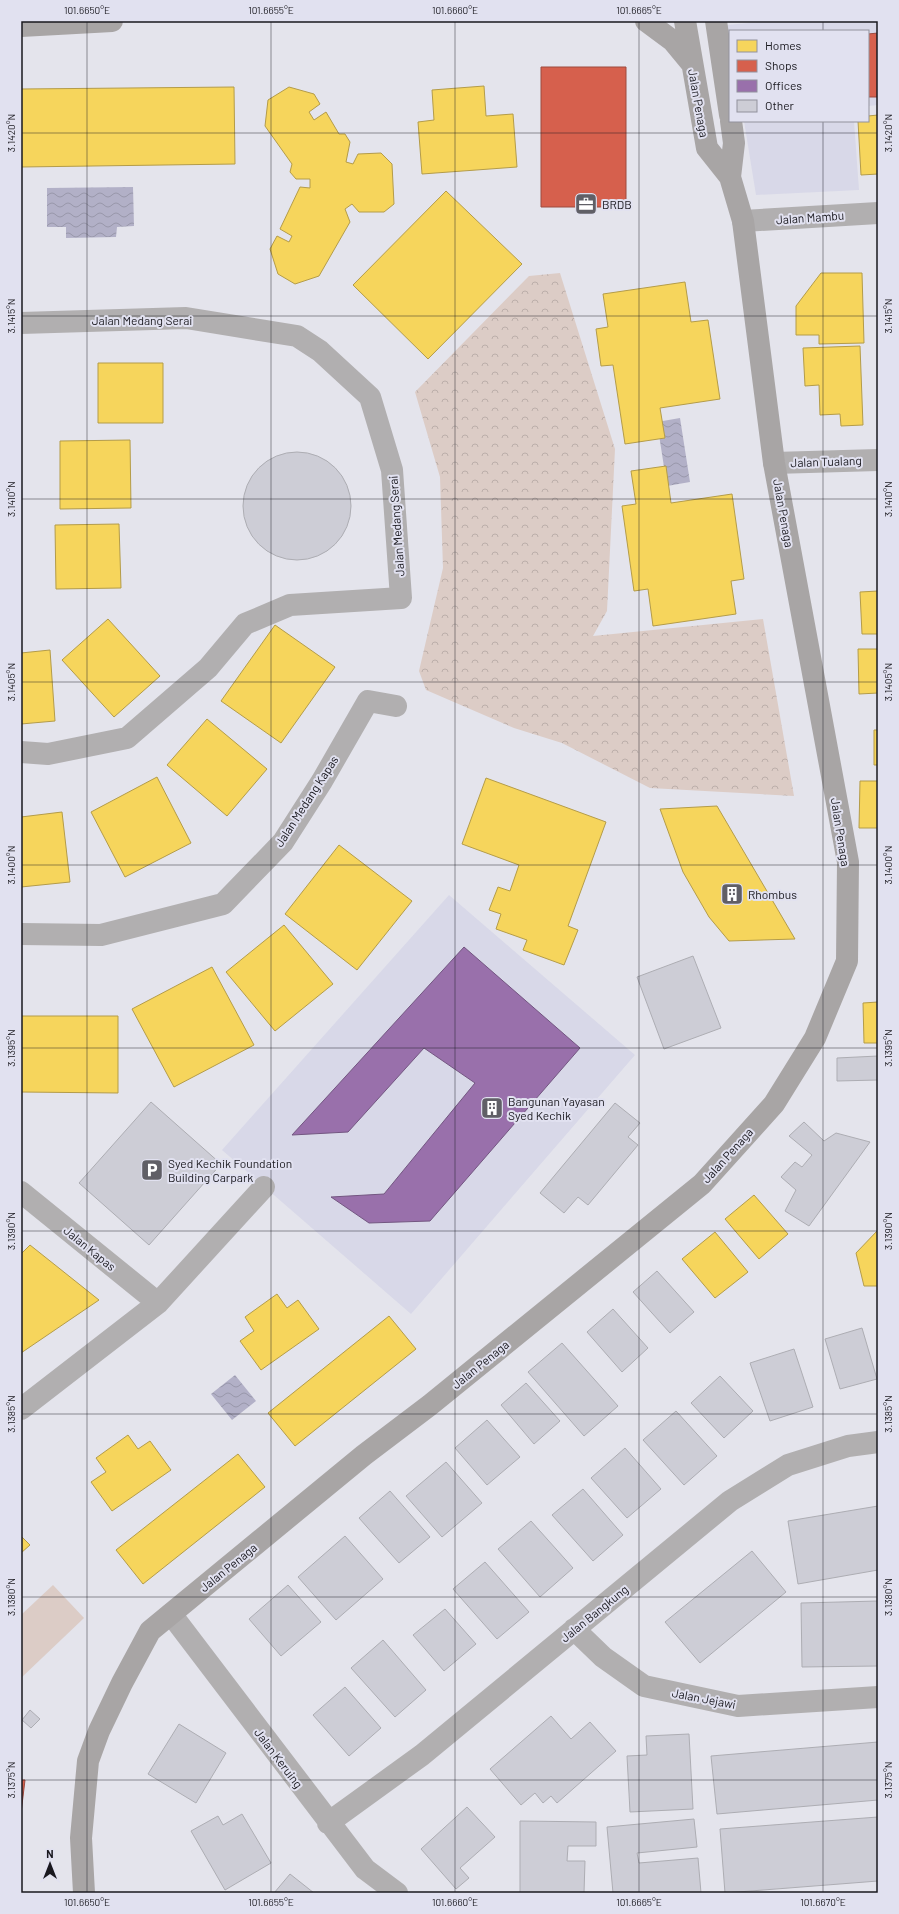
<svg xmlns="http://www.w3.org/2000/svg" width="899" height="1914" font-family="Barlow,sans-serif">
<defs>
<pattern id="forest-crowns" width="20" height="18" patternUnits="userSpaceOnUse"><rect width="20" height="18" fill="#dcccc6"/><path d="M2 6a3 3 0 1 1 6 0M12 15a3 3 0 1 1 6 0" fill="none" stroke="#bcaeaa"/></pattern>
<pattern id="water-waves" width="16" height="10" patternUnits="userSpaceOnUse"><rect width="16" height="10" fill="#b2b0c7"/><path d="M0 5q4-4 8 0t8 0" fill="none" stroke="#9897aa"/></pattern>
</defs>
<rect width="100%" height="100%" fill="#e4e4ec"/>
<path fill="#d8d8e8" d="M 770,21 L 878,21 L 878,105 L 868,106 L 868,31 L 730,31 L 730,43 L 727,25 Z
M 744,121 L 854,121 L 859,190 L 756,195 Z
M 449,895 L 635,1055 L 411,1314 L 222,1150 Z"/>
<path fill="#dcccc6" d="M 53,1585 L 84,1618 L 21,1678 L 21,1615 Z"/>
<path fill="url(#forest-crowns)" d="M 560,273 L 615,449 L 607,611 L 593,636 L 763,619 L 794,796 L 650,788 L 562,743 L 514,728 L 426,690 L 419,671 L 443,568 L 440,477 L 415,392 L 529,276 Z"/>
<path fill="url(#water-waves)" d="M 133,187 L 134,226 L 117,227 L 116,237 L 66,238 L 66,227 L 47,227 L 47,188 Z
M 680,418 L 690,482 L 667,486 L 657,422 Z
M 235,1375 L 256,1401 L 232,1420 L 211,1394 Z"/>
<path fill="#f6d55c" stroke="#b49c49" d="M 484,86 L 486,116 L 513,114 L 517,167 L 422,174 L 418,122 L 434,120 L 432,90 Z
M 234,87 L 235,164 L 21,167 L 21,89 Z
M 289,87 L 314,94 L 320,104 L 309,112 L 314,120 L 326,112 L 339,134 L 345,134 L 350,142 L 346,162 L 353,164 L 358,154 L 381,153 L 392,164 L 394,204 L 384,212 L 359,212 L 352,204 L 345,209 L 350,222 L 319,276 L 295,284 L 278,274 L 270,249 L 277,236 L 289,242 L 292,236 L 280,229 L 300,187 L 310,188 L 310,179 L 296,179 L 290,172 L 292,164 L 265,126 L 268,100 Z
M 878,115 L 878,174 L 861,175 L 858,121 L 868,121 L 868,116 Z
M 446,191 L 522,264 L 428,359 L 353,285 Z
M 821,273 L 862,273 L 864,343 L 819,344 L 819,335 L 796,335 L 796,306 Z
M 685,282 L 691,322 L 708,320 L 720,399 L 660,408 L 665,438 L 625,444 L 613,365 L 601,366 L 596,329 L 608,327 L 603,294 Z
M 860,346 L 863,425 L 841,426 L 840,414 L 820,415 L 819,385 L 805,386 L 803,348 Z
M 98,363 L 163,363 L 163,423 L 98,423 Z
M 130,440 L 131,508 L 60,509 L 60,441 Z
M 666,466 L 671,503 L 732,494 L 744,579 L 731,581 L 736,614 L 653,626 L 648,589 L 634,591 L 622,506 L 636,504 L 631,471 Z
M 119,524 L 121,588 L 56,589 L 55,525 Z
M 878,591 L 878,634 L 862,634 L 860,592 Z
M 108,619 L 160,676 L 114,717 L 62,660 Z
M 275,625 L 335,667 L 281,743 L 221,701 Z
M 858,649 L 878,649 L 878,693 L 859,694 Z
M 50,650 L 55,721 L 21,724 L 21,653 Z
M 207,719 L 267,769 L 227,816 L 167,765 Z
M 874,730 L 878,730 L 878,765 L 874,765 Z
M 157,777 L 191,843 L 125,877 L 91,812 Z
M 486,778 L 606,822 L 568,926 L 578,930 L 564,965 L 523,950 L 527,940 L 496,929 L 501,914 L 489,910 L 498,887 L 510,891 L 519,865 L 462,844 Z
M 860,781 L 878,781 L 878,828 L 859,828 Z
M 717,806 L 795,939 L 729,941 L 709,917 L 683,872 L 660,809 Z
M 62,812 L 70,882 L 21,887 L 21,817 Z
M 339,845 L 412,901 L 357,970 L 285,914 Z
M 284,925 L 333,984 L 275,1031 L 226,972 Z
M 212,967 L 254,1045 L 174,1087 L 132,1009 Z
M 878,1002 L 878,1043 L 864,1043 L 863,1003 Z
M 21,1016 L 118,1016 L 118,1093 L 21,1092 Z
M 754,1195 L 788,1234 L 759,1259 L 725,1219 Z
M 878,1230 L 878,1286 L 864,1286 L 856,1253 Z
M 715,1232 L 748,1272 L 715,1298 L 682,1259 Z
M 30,1245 L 99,1300 L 21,1353 L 21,1254 Z
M 277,1294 L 287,1308 L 298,1300 L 319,1329 L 261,1370 L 240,1341 L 254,1331 L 245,1317 Z
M 389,1316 L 416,1349 L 295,1446 L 268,1413 Z
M 128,1435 L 138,1449 L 150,1441 L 171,1470 L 112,1511 L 91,1482 L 106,1472 L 96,1458 Z
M 238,1454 L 265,1487 L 143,1584 L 116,1550 Z
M 21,1536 L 30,1545 L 21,1553 Z"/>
<path fill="#d6604d" stroke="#9d4a3f" d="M 878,33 L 878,97 L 868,97 L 868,34 Z
M 541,67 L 626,67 L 626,207 L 541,207 Z
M 21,1780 L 25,1780 L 21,1813 Z"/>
<path fill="#9970ab" stroke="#735681" d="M 464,947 L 580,1048 L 430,1221 L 369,1223 L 331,1197 L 384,1194 L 475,1083 L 424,1048 L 348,1132 L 292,1135 Z"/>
<path fill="#cdcdd6" stroke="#adadb3" d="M243 506a54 54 0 1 1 108 0a54 54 0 1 1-108 0Z
M 693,956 L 721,1028 L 664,1049 L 637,977 Z
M 878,1056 L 878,1080 L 837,1081 L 837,1058 Z
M 151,1102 L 221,1164 L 149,1245 L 79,1183 Z
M 615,1103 L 640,1123 L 628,1137 L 638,1145 L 588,1205 L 578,1197 L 564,1213 L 540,1193 Z
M 804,1122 L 824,1141 L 836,1133 L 870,1142 L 809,1226 L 785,1211 L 796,1190 L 781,1177 L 795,1162 L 802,1167 L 812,1155 L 789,1136 Z
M 657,1271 L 694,1312 L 670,1333 L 633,1292 Z
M 613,1309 L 648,1348 L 622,1372 L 587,1332 Z
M 862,1328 L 877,1379 L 840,1389 L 825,1339 Z
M 562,1343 L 618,1406 L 584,1436 L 528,1372 Z
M 794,1349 L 813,1407 L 770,1421 L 750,1363 Z
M 720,1376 L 753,1411 L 724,1438 L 691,1403 Z
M 526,1383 L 560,1421 L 534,1444 L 501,1405 Z
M 676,1411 L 717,1456 L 684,1485 L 643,1440 Z
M 487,1420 L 520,1457 L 487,1485 L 455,1448 Z
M 625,1448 L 661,1489 L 627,1518 L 591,1478 Z
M 446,1462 L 482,1503 L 442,1537 L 406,1496 Z
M 583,1489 L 623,1535 L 593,1561 L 552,1515 Z
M 390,1491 L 430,1537 L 399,1563 L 359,1518 Z
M 878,1506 L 878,1570 L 798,1584 L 788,1521 Z
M 531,1521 L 573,1568 L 540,1597 L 498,1549 Z
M 345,1536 L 383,1579 L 336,1620 L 298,1577 Z
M 752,1551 L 786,1592 L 700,1663 L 665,1622 Z
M 485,1562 L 529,1612 L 497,1639 L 453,1589 Z
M 288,1585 L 321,1622 L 281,1656 L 249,1619 Z
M 878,1601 L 878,1666 L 802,1667 L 801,1603 Z
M 445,1609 L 476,1644 L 444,1671 L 413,1635 Z
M 383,1640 L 426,1690 L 395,1717 L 351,1668 Z
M 345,1687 L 381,1728 L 349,1756 L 313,1715 Z
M 30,1710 L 40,1719 L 31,1728 L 22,1720 Z
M 551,1716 L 571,1739 L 590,1722 L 616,1751 L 557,1803 L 551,1796 L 543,1803 L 535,1793 L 521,1805 L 490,1769 Z
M 179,1724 L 226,1753 L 196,1803 L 148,1774 Z
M 689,1734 L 693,1809 L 630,1812 L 627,1756 L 647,1755 L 646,1736 Z
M 878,1742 L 878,1800 L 717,1814 L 711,1756 Z
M 467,1807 L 495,1837 L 460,1868 L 469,1878 L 456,1889 L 421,1849 Z
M 242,1814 L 271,1863 L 225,1890 L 191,1831 L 218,1816 L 223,1825 Z
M 878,1817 L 878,1881 L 725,1893 L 720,1829 Z
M 694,1819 L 697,1847 L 637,1853 L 639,1863 L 698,1858 L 701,1893 L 613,1893 L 607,1827 Z
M 520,1821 L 596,1822 L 596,1846 L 568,1846 L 567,1861 L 585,1861 L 584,1893 L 520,1893 Z
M 290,1874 L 314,1893 L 274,1893 Z"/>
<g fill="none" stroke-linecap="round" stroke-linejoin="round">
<path stroke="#b1afb0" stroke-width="22" d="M 743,221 L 878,213
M 21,323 L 186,318 L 297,336 L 320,351 L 370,397 L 392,470 L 401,598 L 290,605 L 245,624 L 208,668 L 127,738 L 48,754 L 21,752
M 774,463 L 878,460
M 21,934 L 101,935 L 223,904 L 283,842 L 322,781 L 368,701 L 396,706
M 21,1192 L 158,1303
M 21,1409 L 158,1303 L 264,1187
M 171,1614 L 365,1869 L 397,1893
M 574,1629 L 603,1657 L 644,1686 L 738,1706 L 878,1697
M 328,1823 L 422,1755 L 730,1501 L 788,1465 L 848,1446 L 878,1442"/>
<path stroke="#a8a5a5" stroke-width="22" d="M 646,21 L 673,41 L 692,64
M 685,21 L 707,148 L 730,177
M 716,21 L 730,115
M 21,26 L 112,21
M 84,1893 L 81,1838 L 88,1761 L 99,1731 L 122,1683 L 150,1631 L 364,1455 L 430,1405 L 702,1184 L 774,1104 L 815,1038 L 847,961 L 848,862 L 774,463 L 743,221 L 730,177 L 734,143 L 731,121"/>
</g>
<path fill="none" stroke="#19181e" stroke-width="1" stroke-opacity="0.45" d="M 87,21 L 87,1893M 271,21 L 271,1893M 455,21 L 455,1893M 639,21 L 639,1893M 823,21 L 823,31M 823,121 L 823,1893M 21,133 L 878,133M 21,316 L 878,316M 21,499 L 878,499M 21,682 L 878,682M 21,865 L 878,865M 21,1048 L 878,1048M 21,1231 L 878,1231M 21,1414 L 878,1414M 21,1597 L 878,1597M 21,1780 L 878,1780"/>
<defs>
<g id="office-square" transform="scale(1.15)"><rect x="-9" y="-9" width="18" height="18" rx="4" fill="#605f66" stroke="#e1e1f0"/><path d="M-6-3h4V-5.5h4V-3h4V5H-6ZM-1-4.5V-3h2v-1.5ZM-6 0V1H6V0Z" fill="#fff"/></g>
<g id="building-square" transform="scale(1.15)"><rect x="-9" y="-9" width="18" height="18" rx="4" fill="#605f66" stroke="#e1e1f0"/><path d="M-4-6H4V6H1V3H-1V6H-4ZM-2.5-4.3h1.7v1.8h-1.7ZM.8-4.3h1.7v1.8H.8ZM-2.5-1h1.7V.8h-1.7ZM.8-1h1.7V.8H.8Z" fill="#fff"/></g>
<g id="parking-square" transform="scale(1.15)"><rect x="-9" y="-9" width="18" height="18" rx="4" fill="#605f66" stroke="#e1e1f0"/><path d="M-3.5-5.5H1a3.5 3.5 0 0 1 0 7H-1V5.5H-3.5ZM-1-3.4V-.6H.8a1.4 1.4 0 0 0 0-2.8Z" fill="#fff"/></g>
</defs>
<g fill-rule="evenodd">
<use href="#office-square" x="586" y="204"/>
<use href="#building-square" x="732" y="894"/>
<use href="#building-square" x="492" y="1108"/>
<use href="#parking-square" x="152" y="1170"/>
</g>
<g text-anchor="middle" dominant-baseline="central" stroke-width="4" stroke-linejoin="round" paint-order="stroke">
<g font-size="12" fill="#19181e" stroke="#e1e1f0">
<text transform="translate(699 103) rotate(80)">Jalan Penaga</text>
<text transform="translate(810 217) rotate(-4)">Jalan Mambu</text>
<text x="142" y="320">Jalan Medang Serai</text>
<text transform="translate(826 461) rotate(-2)">Jalan Tualang</text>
<text transform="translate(784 513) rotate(80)">Jalan Penaga</text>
<text transform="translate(396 526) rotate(-94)">Jalan Medang Serai</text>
<text transform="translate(306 801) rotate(-57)">Jalan Medang Kapas</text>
<text transform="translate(841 832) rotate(81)">Jalan Penaga</text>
<text transform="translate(727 1155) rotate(-48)">Jalan Penaga</text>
<text transform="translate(90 1248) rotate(39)">Jalan Kapas</text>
<text transform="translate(480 1364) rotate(-39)">Jalan Penaga</text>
<text transform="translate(228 1567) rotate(-39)">Jalan Penaga</text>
<text transform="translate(594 1613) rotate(-39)">Jalan Bangkung</text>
<text transform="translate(704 1698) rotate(11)">Jalan Jejawi</text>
<text transform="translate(279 1758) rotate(53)">Jalan Keruing</text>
</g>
<g font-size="12" fill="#19181e" stroke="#e1e1f0" text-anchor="start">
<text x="602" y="204">BRDB</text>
<text x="748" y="894">Rhombus</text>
<text x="508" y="1101">Bangunan Yayasan<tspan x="508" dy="14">Syed Kechik</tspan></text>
<text x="168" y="1163">Syed Kechik Foundation<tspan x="168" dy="14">Building Carpark</tspan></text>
</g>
</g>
<rect width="899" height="1914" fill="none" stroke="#e1e1f0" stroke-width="44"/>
<rect x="729" y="30" width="140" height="92" fill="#e1e1f0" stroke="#91919c"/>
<rect x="737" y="40" width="20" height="12" fill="#f6d55c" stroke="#91919c"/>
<text x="765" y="50" font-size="12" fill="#19181e">Homes</text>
<rect x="737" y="60" width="20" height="12" fill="#d6604d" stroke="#91919c"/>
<text x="765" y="70" font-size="12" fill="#19181e">Shops</text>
<rect x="737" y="80" width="20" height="12" fill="#9970ab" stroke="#91919c"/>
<text x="765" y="90" font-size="12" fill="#19181e">Offices</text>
<rect x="737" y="100" width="20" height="12" fill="#cdcdd6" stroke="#91919c"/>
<text x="765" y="110" font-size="12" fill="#19181e">Other</text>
<g transform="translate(50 1864)" stroke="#e1e1f0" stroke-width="3" paint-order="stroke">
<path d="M0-3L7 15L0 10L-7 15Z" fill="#19181e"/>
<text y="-6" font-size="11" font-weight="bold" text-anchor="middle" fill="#19181e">N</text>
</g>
<rect x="22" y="22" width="855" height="1870" fill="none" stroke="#19181e" stroke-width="1.5"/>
<g font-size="10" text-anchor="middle" fill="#19181e">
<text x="87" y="14">101.6650°E</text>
<text x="271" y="14">101.6655°E</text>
<text x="455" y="14">101.6660°E</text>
<text x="639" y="14">101.6665°E</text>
<text transform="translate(11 133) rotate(-90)" y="4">3.1420°N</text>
<text transform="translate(888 133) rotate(-90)" y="4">3.1420°N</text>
<text transform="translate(11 316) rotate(-90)" y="4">3.1415°N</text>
<text transform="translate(888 316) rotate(-90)" y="4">3.1415°N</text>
<text transform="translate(11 499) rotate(-90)" y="4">3.1410°N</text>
<text transform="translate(888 499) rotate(-90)" y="4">3.1410°N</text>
<text transform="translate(11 682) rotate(-90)" y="4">3.1405°N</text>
<text transform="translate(888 682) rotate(-90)" y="4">3.1405°N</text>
<text transform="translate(11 865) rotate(-90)" y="4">3.1400°N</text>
<text transform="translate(888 865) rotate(-90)" y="4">3.1400°N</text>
<text transform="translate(11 1048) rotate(-90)" y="4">3.1395°N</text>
<text transform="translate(888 1048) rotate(-90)" y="4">3.1395°N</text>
<text transform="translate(11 1231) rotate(-90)" y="4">3.1390°N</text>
<text transform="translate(888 1231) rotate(-90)" y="4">3.1390°N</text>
<text transform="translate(11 1414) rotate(-90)" y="4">3.1385°N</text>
<text transform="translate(888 1414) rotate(-90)" y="4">3.1385°N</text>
<text transform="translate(11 1597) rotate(-90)" y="4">3.1380°N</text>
<text transform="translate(888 1597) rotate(-90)" y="4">3.1380°N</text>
<text transform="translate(11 1780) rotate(-90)" y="4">3.1375°N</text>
<text transform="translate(888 1780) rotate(-90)" y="4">3.1375°N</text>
<text x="87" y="1906">101.6650°E</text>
<text x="271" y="1906">101.6655°E</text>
<text x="455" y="1906">101.6660°E</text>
<text x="639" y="1906">101.6665°E</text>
<text x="823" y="1906">101.6670°E</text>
</g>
</svg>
